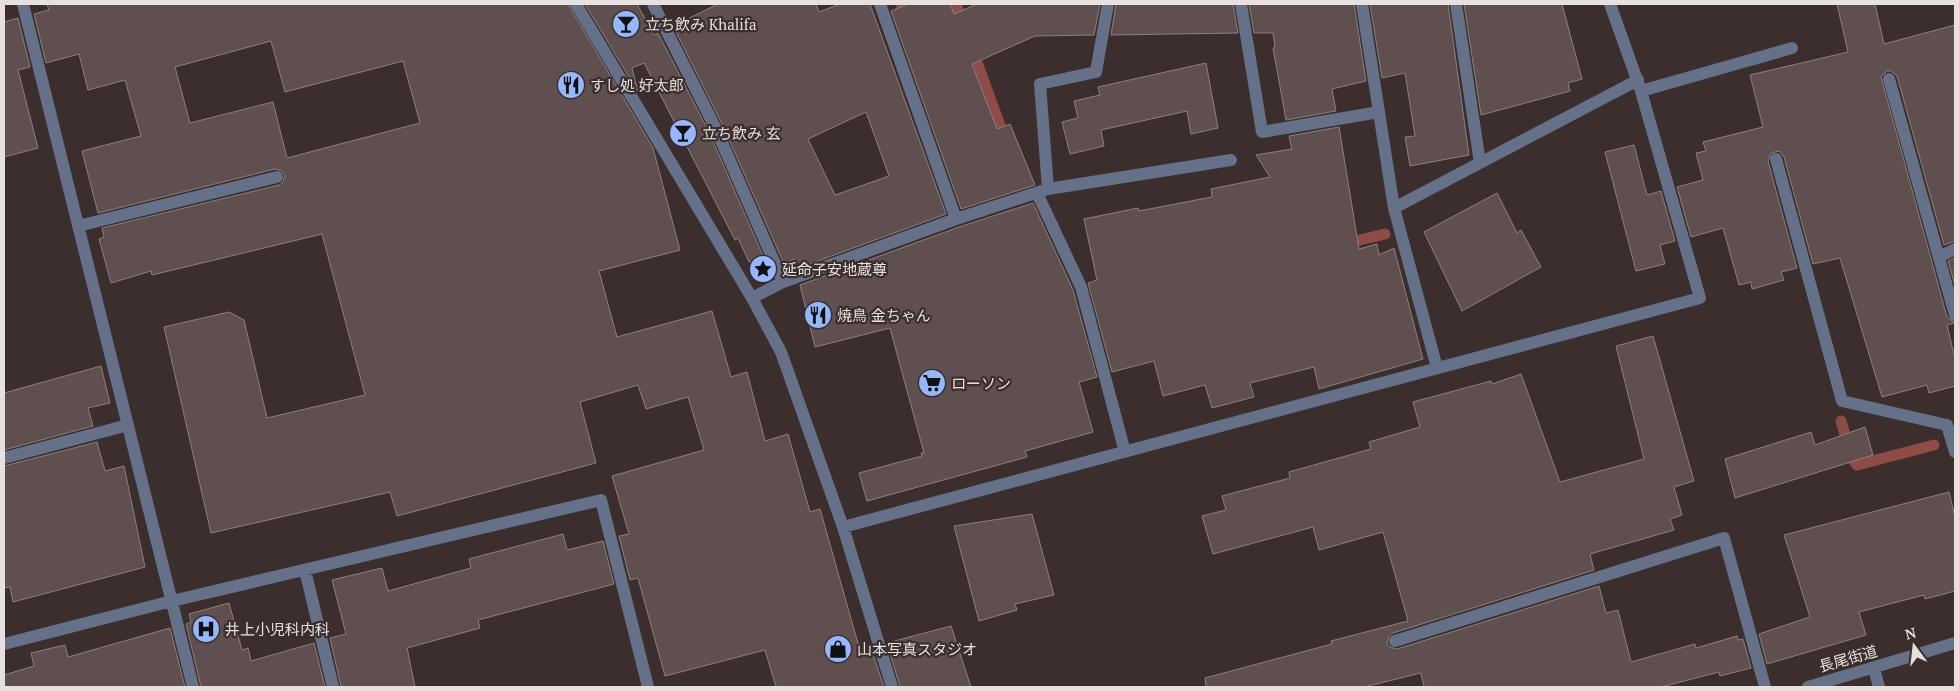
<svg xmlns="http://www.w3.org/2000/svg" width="1959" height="691" font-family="'PT Serif','Noto Sans JP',serif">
<rect width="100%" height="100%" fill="#3b2e2d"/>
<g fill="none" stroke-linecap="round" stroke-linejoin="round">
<path stroke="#8e4c45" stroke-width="11" d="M 901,4 L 902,6 L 909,4
M 956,4 L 964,26
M 972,49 L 1006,142
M 1343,244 L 1385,234
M 1841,421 L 1852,458 L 1857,465 L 1934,445"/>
</g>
<path fill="#5f504f" stroke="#8f7f7d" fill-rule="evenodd" d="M 47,4 L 568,4 L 653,148 L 680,250 L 599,271 L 617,337 L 712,311 L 731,377 L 747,372 L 765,441 L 788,434 L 810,512 L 820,509 L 857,640 L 861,650 L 871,648 L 884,687 L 776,687 L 765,650 L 665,676 L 638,578 L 630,580 L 619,536 L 629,534 L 612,476 L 704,450 L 688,397 L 646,409 L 638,385 L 580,402 L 596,463 L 397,516 L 390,492 L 211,533 L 164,327 L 229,312 L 244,320 L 267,418 L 365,395 L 322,234 L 152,275 L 151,271 L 111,283 L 99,239 L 104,237 L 102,228 L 279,185 L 283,182 L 285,176 L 282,171 L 275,169 L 98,213 L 82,151 L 141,136 L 125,80 L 88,90 L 79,54 L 46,63 L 34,14 L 49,10 ZM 271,41 L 285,92 L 403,61 L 420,123 L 287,158 L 273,102 L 190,123 L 175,67 Z
M 585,4 L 637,4 L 654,35 L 658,33 L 709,132 L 770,272 L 759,277 L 751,261 L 749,262 L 738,238 L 735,240 L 644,63 L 632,68 L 638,92 Z
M 718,4 L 816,4 L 819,12 L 840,4 L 870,4 L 946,214 L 796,269 L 794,259 L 784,264 L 723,126 L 673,26 ZM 866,112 L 889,176 L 835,195 L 808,139 Z
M 908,4 L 950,4 L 954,14 L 977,4 L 1100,4 L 1094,35 L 1035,36 L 972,64 L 997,129 L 1010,124 L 1035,185 L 961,209 L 891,11 Z
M 1116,4 L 1233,4 L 1238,33 L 1111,35 Z
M 1249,4 L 1354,4 L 1366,81 L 1332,89 L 1336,111 L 1286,120 L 1273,48 L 1275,47 L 1273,33 L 1254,33 Z
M 1370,4 L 1448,4 L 1469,155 L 1410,166 L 1405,137 L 1415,136 L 1405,73 L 1382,78 Z
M 1464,4 L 1562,4 L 1582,79 L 1568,83 L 1570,91 L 1481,115 Z
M 1837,4 L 1875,4 L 1884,44 L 1955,25 L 1955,241 L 1944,245 L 1897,76 L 1891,71 L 1887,71 L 1881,77 L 1947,317 L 1955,323 L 1947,325 L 1955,359 L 1955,386 L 1929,393 L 1927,385 L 1882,397 L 1840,258 L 1813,264 L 1784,157 L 1779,151 L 1771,153 L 1768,161 L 1797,268 L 1781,272 L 1784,280 L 1752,289 L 1751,282 L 1739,285 L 1723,228 L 1691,237 L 1677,187 L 1703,180 L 1696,153 L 1706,151 L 1703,142 L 1763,127 L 1750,75 L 1848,52 Z
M 18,18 L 30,67 L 18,70 L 38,148 L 4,157 L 4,22 Z
M 1206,63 L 1218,128 L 1191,134 L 1187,111 L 1101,130 L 1104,146 L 1070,154 L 1062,122 L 1078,118 L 1074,101 L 1100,95 L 1098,87 Z
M 1339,127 L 1359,249 L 1377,244 L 1379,255 L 1394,248 L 1423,359 L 1319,389 L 1314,367 L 1250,383 L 1254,397 L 1212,408 L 1205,385 L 1163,396 L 1154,361 L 1112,372 L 1088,283 L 1097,280 L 1084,219 L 1138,208 L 1139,211 L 1212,197 L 1211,189 L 1270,177 L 1256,155 L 1292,149 L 1289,136 Z
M 1634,145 L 1647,195 L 1661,191 L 1675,241 L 1660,245 L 1665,264 L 1636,271 L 1605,152 Z
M 1497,193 L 1517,233 L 1521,230 L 1541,267 L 1462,311 L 1424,232 Z
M 1033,203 L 1073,290 L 1097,377 L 1079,382 L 1093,432 L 1025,451 L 1027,457 L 867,501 L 859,473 L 922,456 L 921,453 L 924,453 L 890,328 L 815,347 L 800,285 L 959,227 Z
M 1955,258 L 1955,286 L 1948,261 Z
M 1653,336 L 1694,481 L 1674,487 L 1682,515 L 1670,519 L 1674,530 L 1590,554 L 1594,570 L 1393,633 L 1389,636 L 1387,643 L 1390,647 L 1397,649 L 1599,586 L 1606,613 L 1618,610 L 1631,662 L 1695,644 L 1696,648 L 1737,636 L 1738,640 L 1743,639 L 1751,668 L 1720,676 L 1719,672 L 1661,687 L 1424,687 L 1421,673 L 1364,687 L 1206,687 L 1205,678 L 1332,644 L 1331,641 L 1408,621 L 1383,532 L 1319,550 L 1313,527 L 1213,554 L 1202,516 L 1226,510 L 1222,496 L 1290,478 L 1289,472 L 1371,449 L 1369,442 L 1420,427 L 1413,402 L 1491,381 L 1492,384 L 1521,374 L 1560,482 L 1644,459 L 1616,346 Z
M 101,366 L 110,403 L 88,408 L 93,426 L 4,450 L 4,393 Z
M 1865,427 L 1873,455 L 1735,498 L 1725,459 L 1811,432 L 1815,445 Z
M 97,442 L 105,471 L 124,466 L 145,567 L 13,602 L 10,587 L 4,588 L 4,466 Z
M 1949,492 L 1955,517 L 1955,591 L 1925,599 L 1924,595 L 1859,612 L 1866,635 L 1767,664 L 1759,634 L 1810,617 L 1784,535 Z
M 1032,514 L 1054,595 L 1015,604 L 1017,610 L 979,621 L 954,526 Z
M 563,534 L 567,550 L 603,541 L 614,584 L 478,620 L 480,628 L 407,648 L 415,687 L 341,687 L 330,638 L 346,634 L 332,580 L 382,568 L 388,591 L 471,568 L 469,559 Z
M 229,603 L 242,650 L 248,648 L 251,661 L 314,643 L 325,687 L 201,687 L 186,624 L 191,622 L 189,614 Z
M 951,626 L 971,687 L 900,687 L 887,643 Z
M 170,628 L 185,687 L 4,687 L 4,675 L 34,666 L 31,653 L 65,645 L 68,657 Z"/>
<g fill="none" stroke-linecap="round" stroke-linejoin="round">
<path stroke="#647189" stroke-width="12" d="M 23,4 L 193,687
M 576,4 L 752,298 L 781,352 L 843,527 L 892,687
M 653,4 L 716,129 L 783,282
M 880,4 L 956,219
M 1241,4 L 1262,132 L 1379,112
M 1362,4 L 1394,208 L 1437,368
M 1456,4 L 1480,163
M 1889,79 L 1955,315
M 1641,91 L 1792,48
M 1776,159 L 1842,401 L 1947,425 L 1955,452
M 1048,189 L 1040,84 L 1096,72 L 1108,4
M 1037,193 L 1081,287 L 1125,452
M 1394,208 L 1638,80
M 78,226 L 277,177
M 1939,257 L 1955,249
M 752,298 L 783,282 L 956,219 L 1048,189 L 1231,160
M 4,458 L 128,425
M 843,527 L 1700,298 L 1641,91 L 1610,4
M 305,570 L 333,687
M 1395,641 L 1724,538 L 1765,687
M 4,644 L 172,601 L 601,500 L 648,687
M 1874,668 L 1879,687
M 1808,687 L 1955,643"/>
</g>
<defs>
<g id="bar-disc" transform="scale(1.4375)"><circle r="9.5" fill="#94b7fd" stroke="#3b2e2d"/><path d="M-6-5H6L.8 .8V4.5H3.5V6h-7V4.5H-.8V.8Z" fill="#111"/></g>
<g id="restaurant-disc" transform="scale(1.4375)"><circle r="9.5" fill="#94b7fd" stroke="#3b2e2d"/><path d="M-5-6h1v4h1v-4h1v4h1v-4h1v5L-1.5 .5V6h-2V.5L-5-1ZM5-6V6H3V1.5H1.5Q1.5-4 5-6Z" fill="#111"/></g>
<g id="sight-disc" transform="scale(1.4375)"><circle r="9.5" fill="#94b7fd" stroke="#3b2e2d"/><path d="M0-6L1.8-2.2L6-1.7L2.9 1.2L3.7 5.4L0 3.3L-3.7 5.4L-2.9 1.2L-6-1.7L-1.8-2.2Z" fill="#111"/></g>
<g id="supermarket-disc" transform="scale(1.4375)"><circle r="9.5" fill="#94b7fd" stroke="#3b2e2d"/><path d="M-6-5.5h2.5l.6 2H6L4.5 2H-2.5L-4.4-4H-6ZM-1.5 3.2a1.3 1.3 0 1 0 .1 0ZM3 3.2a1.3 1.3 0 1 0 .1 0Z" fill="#111"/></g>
<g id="hospital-disc" transform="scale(1.4375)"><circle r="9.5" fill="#94b7fd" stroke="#3b2e2d"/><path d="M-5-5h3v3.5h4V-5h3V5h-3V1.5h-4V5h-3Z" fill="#111"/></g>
<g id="shop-disc" transform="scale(1.4375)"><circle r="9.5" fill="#94b7fd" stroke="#3b2e2d"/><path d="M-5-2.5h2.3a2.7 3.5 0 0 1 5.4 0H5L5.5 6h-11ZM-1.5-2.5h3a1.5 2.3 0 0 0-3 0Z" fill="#111"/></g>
</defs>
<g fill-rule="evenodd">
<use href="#bar-disc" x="626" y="24"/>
<use href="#restaurant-disc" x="571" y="85"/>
<use href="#bar-disc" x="683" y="133"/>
<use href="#sight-disc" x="763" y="269"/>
<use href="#restaurant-disc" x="818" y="315"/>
<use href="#supermarket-disc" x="932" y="383"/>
<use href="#hospital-disc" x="206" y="629"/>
<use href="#shop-disc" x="838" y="649"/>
</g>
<g text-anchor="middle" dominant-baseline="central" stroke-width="4.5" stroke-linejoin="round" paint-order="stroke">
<g font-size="15" fill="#e8e0de" stroke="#3b2e2d" text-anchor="start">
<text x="645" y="24">立ち飲み Khalifa</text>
<text x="590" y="85">すし処 好太郎</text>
<text x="702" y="133">立ち飲み 玄</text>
<text x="782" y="269">延命子安地蔵尊</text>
<text x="837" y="315">焼鳥 金ちゃん</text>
<text x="951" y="383">ローソン</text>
<text x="225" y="629">井上小児科内科</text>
<text x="857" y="649">山本写真スタジオ</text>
</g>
<g font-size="15" fill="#e8e0de" stroke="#3b2e2d">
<text transform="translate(1848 658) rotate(-16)">長尾街道</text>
</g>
</g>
<rect width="1959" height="691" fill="none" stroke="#e8e0de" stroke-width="10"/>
<g transform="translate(1914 646) rotate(345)" stroke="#3b2e2d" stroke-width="4" paint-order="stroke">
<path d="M0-4L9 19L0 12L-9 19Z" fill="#e8e0de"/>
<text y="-8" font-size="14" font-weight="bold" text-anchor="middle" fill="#e8e0de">N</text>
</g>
</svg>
